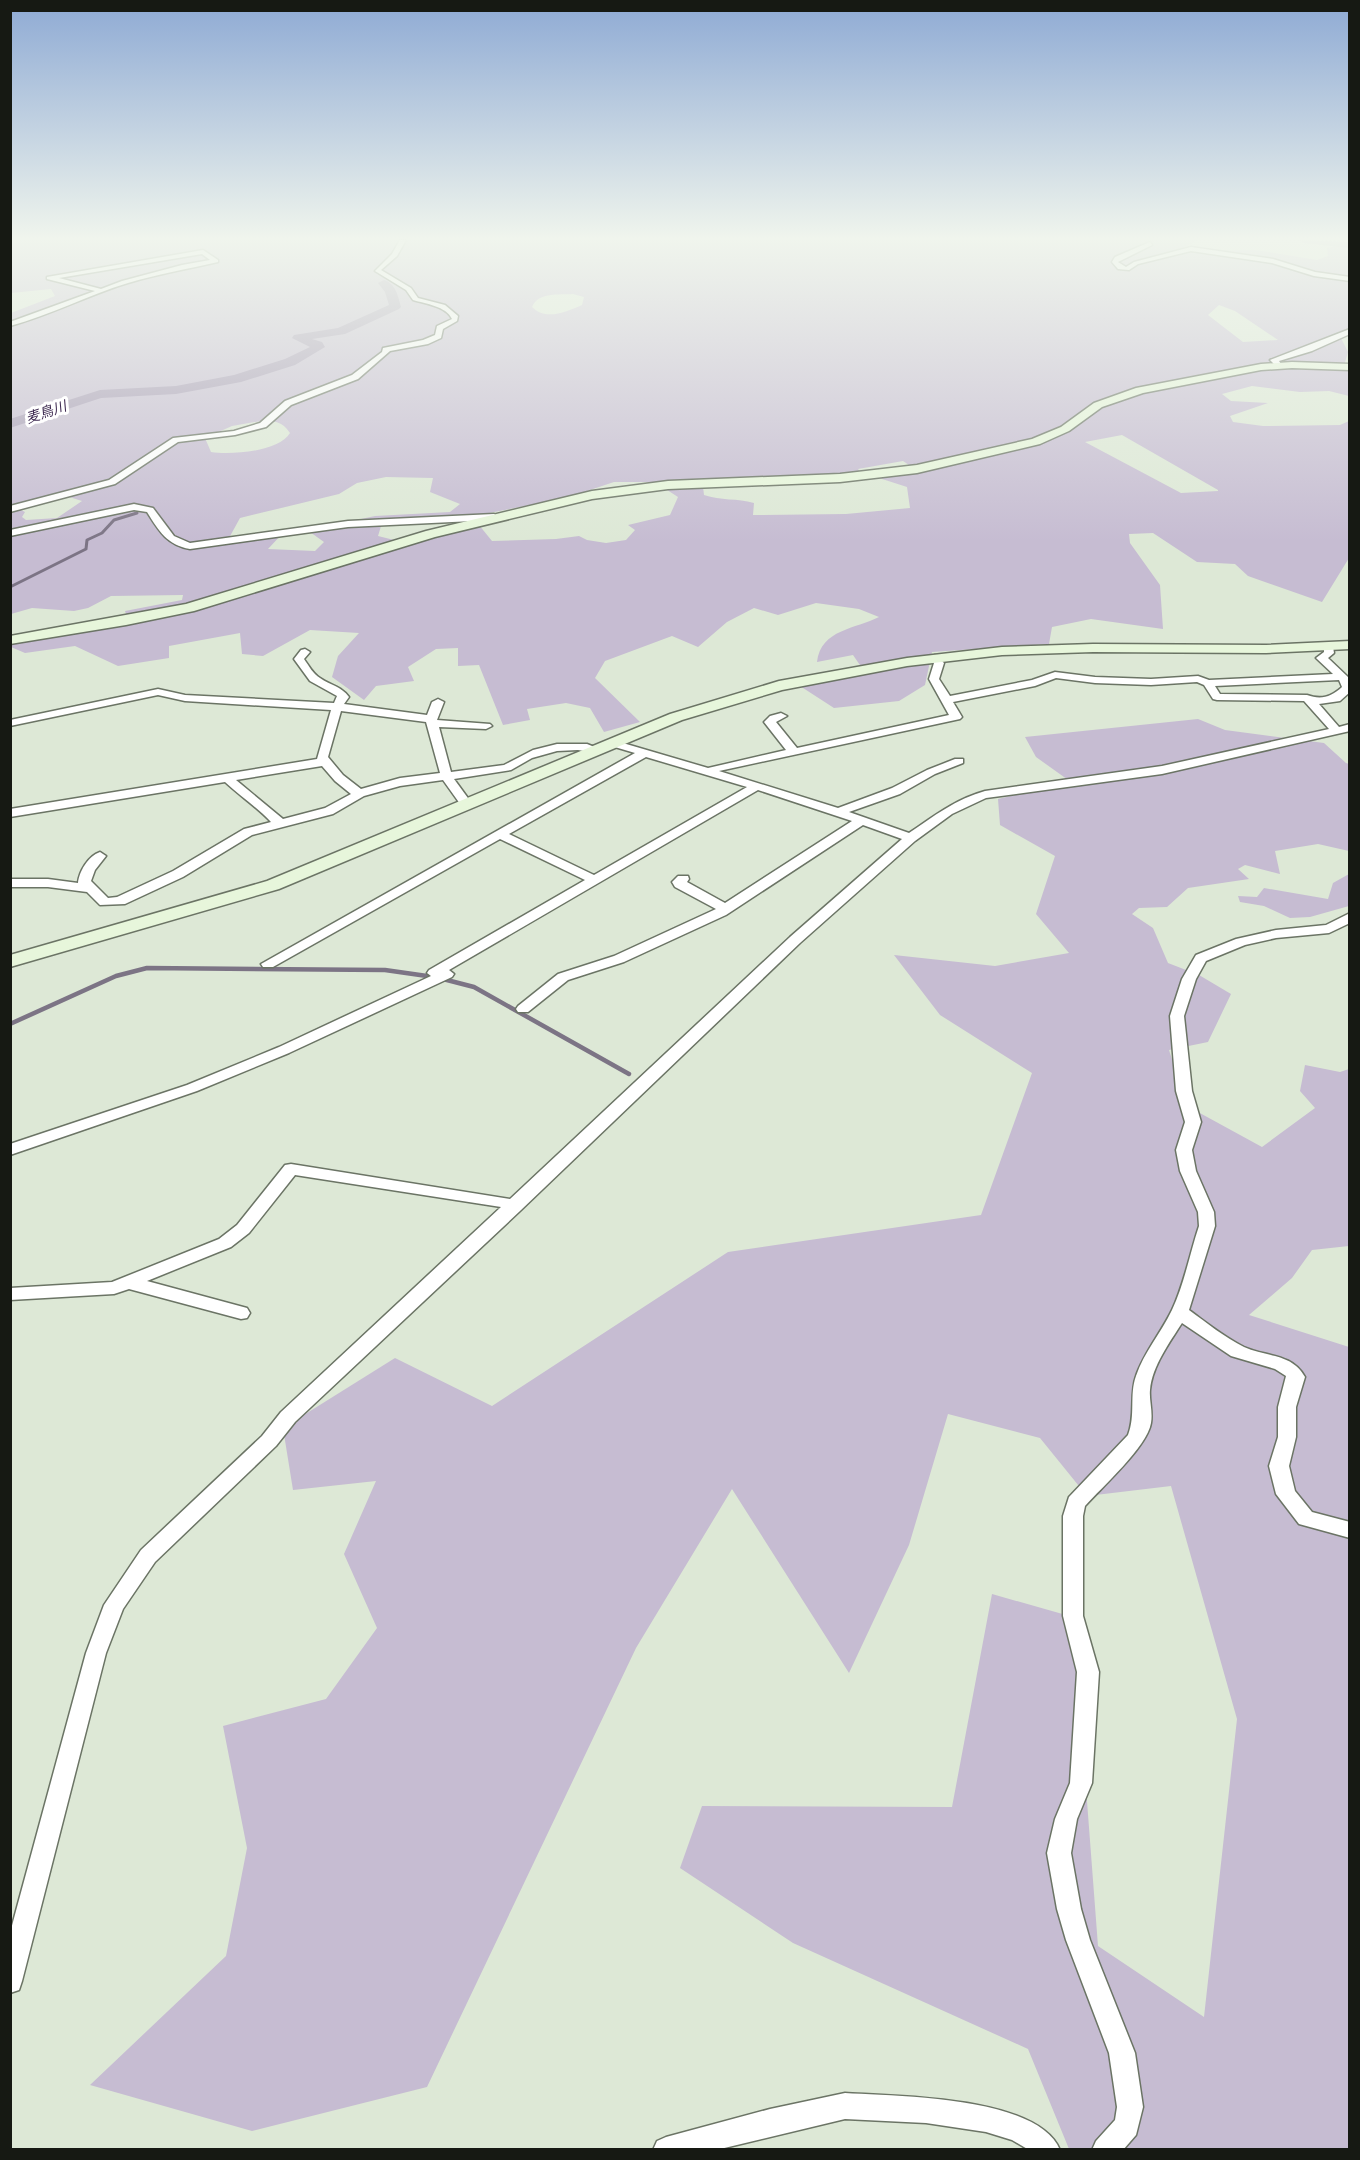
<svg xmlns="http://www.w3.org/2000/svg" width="1360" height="2160" font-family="'Roboto Condensed','Noto Sans JP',sans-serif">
<rect width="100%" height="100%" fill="#dde8d6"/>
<path fill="#c6bcd2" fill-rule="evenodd" d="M 11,240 L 1198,240 L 1177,251 L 1256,250 L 1317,260 L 1328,256 L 1327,248 L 1349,242 L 1349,329 L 1339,334 L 1348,352 L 1343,369 L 1349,370 L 1349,396 L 1329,391 L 1300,392 L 1252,386 L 1222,394 L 1231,401 L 1268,403 L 1230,416 L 1233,422 L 1263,426 L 1340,425 L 1349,421 L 1349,558 L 1322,602 L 1248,576 L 1235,564 L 1197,562 L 1153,533 L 1129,534 L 1130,543 L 1160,585 L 1163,629 L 1091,619 L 1052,627 L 1049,644 L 932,652 L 925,685 L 899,701 L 834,708 L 800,686 L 864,671 L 853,655 L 817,662 C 821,629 856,629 879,617 L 859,609 L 816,603 L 778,615 L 754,608 L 727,622 L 698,647 L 672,636 L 605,661 L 595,678 L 640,722 L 604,732 L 590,708 L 566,703 L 527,709 L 530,720 L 503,725 L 479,665 L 458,666 L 458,648 L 436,649 L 408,667 L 414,681 L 376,686 L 364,700 L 332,677 L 338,656 L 359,633 L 310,630 L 263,656 L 242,654 L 240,633 L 169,646 L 169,658 L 118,666 L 75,646 L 25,653 L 11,647 L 11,643 L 129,622 L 125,611 L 182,600 L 183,595 L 111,596 L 88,608 L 74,611 L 32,608 L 11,614 L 11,513 L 21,510 L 25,512 L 22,517 L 26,520 L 57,518 L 82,501 L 60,494 L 11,507 L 11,313 L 55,296 L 51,289 L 11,293 ZM 573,294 L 584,297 L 582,305 C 566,312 546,321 532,307 C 538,292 559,295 573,294 ZM 1219,305 L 1235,311 L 1278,340 L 1243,342 L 1208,315 ZM 261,421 C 275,421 282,421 290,433 C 279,452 230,455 211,452 L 205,438 L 232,426 ZM 1122,435 L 1218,490 L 1218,491 L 1181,493 L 1085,442 ZM 903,461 L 918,471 L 879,478 L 907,487 L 910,508 L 846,514 L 753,515 L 754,503 C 737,498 721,501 704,495 L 703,486 L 664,488 L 678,497 L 670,515 L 628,525 L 635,530 L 626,540 L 606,543 L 587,540 L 579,536 L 556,539 L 492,541 L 479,525 L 406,543 L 378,536 L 382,523 L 335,526 L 310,532 L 324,542 L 315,551 L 268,549 L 282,534 L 229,538 L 240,518 L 339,494 L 357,483 L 386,477 L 433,478 L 430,492 L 460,504 L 450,512 L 375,516 L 338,524 L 484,514 L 566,498 L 614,482 L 680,482 L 862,474 L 858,469 Z
M 1198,719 L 1225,730 L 1324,743 L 1346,763 L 1349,764 L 1349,851 L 1318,844 L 1275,851 L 1280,874 L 1245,865 L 1238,869 L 1249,879 L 1188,888 L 1167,907 L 1139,908 L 1132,914 L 1153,928 L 1168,963 L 1199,975 L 1231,994 L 1208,1042 L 1169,1050 L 1187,1106 L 1262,1147 L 1315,1108 L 1300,1091 L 1305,1065 L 1340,1072 L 1349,1069 L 1349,1246 L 1312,1250 L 1292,1278 L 1249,1315 L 1349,1347 L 1349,2149 L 1069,2149 L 1028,2049 L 793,1943 L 680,1868 L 702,1806 L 952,1807 L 992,1594 L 1073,1617 L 1098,1946 L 1204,2017 L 1237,1719 L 1171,1486 L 1087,1496 L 1040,1438 L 948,1414 L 909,1545 L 849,1673 L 732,1489 L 636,1648 L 427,2087 L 252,2131 L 90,2085 L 226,1956 L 247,1848 L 223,1726 L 326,1699 L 377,1628 L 344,1554 L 376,1481 L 293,1490 L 283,1428 L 395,1358 L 492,1406 L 728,1252 L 981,1215 L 1032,1073 L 940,1015 L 894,955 L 995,966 L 1069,953 L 1036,914 L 1055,856 L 1000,825 L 998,799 L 1071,782 L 1036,757 L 1025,737 Z
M 1349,874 L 1349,906 L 1310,917 L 1290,918 L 1264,906 L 1240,902 L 1238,896 L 1257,897 L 1264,888 L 1328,899 L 1333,883 Z"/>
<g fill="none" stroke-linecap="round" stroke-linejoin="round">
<path stroke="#7c7485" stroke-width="3" d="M 10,587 L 86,549 L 87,540 L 102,533 L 114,520 L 137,513"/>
<path stroke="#7c7485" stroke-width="4.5" d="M 443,979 L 474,987 L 629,1074
M 10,1024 L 116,976 L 147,968 L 385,970 L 434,977"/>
<path fill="#a79bb6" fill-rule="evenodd" d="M 1299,240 L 1350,242 L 1350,248 L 1304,243 Z
M 384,280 C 396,284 398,296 401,307 L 399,309 L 345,334 L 312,339 L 322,342 L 325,347 L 295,365 L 241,382 L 176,394 L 101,398 L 10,428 L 10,419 L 100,390 L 176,386 L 234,375 L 285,359 L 310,347 L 292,338 L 294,335 L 338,328 L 389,305 L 385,292 L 378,283 Z"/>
<g stroke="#6b7465" stroke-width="3">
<path id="street" d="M 400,240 L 406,240 L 397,256 L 381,270 L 411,288 L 418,298 L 445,305 L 458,316 L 457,321 L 443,329 L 441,338 L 428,344 L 390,351 L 358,379 L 291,405 L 266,427 L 235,435 L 178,442 L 115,484 L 10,512 L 10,506 L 109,480 L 173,438 L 234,431 L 260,423 L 285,401 L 352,375 L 382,352 L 383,348 L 423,340 L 435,335 L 437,326 L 452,319 C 446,306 426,304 413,300 L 406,290 L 375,271 L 392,254 Z
M 1150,242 L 1152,245 L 1118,262 L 1126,267 L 1134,262 L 1191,247 L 1273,259 L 1315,272 L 1350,277 L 1350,281 L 1314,276 L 1272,263 L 1191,251 L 1138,264 L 1129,270 L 1118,269 L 1112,262 L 1115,257 Z
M 203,250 L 218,260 L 218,262 C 188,269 158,274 128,283 C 88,295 51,315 10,326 L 10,322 L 95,291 L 47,279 L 47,277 ZM 202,254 L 210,260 L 182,265 L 122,281 L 101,289 L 59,278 Z
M 1350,329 L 1350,334 L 1312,351 L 1279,361 L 1283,367 L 1277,367 L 1270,360 Z
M 134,504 L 153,508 L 174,536 L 190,543 L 348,521 L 494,514 L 499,517 L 494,520 L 348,527 L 190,549 C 167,545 159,531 147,512 L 134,510 L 10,536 L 10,530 Z
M 1328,644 L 1333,647 L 1334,653 L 1328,658 L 1348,677 L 1350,692 L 1340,701 L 1319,704 L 1339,727 L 1350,724 L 1350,731 L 1162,774 L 986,798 L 952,814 L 915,841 L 800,943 L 520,1211 L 295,1422 L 276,1446 L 155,1562 L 123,1609 L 106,1653 L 22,1981 L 19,1990 L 10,1993 L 10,1933 L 86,1653 L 104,1605 L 141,1550 L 262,1436 L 281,1412 L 501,1207 L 295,1175 L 249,1233 L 231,1247 L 147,1281 L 247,1308 L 250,1313 L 247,1318 L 241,1319 L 129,1289 L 114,1294 L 10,1300 L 10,1288 L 112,1282 L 219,1239 L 237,1225 L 285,1165 L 291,1164 L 510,1199 L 790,937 L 902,839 L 863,825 L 726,915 L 624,962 L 568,980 L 528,1012 L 518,1012 L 516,1009 L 518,1006 L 558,974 L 614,956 L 716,909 L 675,887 L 672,882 L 678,876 L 688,876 L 689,879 L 687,882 L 725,903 L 852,821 L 758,790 L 449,970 L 454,974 L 452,977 L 289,1053 L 197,1091 L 10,1155 L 10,1144 L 187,1085 L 279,1047 L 431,976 L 427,973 L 429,970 L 585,880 L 500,839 L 273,967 L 263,967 L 261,964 L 635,753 L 608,745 L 608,741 L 616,741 L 708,768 L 786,750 L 764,722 L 770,716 L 781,713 L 787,716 L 776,722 L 797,748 L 949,715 L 929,679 L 934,663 L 930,658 L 935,655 L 944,663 L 939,679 L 950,696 L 1032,680 L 1055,672 L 1095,677 L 1151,679 L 1198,676 L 1209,680 L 1333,674 L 1316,658 L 1324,652 L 1324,645 ZM 1056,678 L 1095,683 L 1151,685 L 1197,682 L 1204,685 L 1213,699 L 1217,700 L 1304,701 L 1329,729 L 1162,766 L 985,791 C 956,799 934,816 909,833 L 849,812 L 900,794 L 935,774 L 963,763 L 963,759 L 955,759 L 927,770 L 892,788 L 838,808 L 719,771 L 960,719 L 962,717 L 953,702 L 1035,686 ZM 1339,680 L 1342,687 C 1331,697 1321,700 1307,695 L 1220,694 L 1215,686 ZM 646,757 L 747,787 L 594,875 L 509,834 Z
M 305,649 L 310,652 L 304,659 C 309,666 313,674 320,678 C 330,685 341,686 349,697 L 344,704 L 427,715 L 432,702 L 438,699 L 444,702 L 437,720 L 490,724 L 492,726 L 486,729 L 439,727 L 451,772 L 504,765 L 533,750 L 557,744 L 587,744 L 602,750 L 596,753 L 578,750 L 557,751 L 532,758 L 511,770 L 454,779 L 473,805 L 467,809 L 463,808 L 443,780 L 400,786 L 364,796 L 333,814 L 252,835 L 183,877 L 125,904 L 100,905 L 87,892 L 48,887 L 10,887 L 10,879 L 48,879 L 78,883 C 79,872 88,856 100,852 L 106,856 L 95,870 L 91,881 L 108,898 L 117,897 L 173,871 L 244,829 L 271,822 C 257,807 240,796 225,782 L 10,817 L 10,809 L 317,759 L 331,710 L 185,701 L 158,695 L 10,726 L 10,720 L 158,689 L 185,695 L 334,703 L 337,696 L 310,681 L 294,659 L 301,650 ZM 341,711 L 426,722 L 440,773 L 400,778 L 361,789 L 343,775 L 328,757 ZM 322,766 L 335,781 L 351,794 L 325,808 L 283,819 L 236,780 Z
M 1350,913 L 1350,923 L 1329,933 L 1276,938 L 1245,945 L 1206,961 L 1196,979 L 1184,1016 L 1192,1091 L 1201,1122 L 1192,1150 L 1196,1171 L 1214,1212 L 1215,1226 L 1189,1310 C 1207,1323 1224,1337 1244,1347 C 1266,1357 1292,1353 1305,1377 L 1296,1407 L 1296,1437 L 1289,1466 L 1295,1491 L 1312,1512 L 1350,1522 L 1350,1538 L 1299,1524 L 1276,1494 L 1269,1466 L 1278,1437 L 1278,1407 L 1286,1376 L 1275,1369 L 1231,1356 L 1182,1323 C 1170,1342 1152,1366 1150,1390 C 1149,1400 1153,1412 1151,1423 C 1147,1447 1102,1487 1085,1506 L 1083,1516 L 1083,1616 L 1099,1672 L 1092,1783 L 1077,1819 L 1071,1853 L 1081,1909 L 1090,1940 L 1135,2053 L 1143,2107 L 1136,2135 L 1123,2150 L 1092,2150 L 1096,2141 L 1115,2120 L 1117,2107 L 1109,2053 L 1066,1940 L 1057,1909 L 1047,1853 L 1055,1819 L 1070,1783 L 1077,1672 L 1063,1616 L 1063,1516 L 1069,1497 L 1128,1435 C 1136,1415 1129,1395 1136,1376 C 1144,1352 1161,1333 1172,1310 C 1184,1285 1190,1253 1199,1226 L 1198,1212 L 1180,1171 L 1176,1150 L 1185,1122 L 1176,1091 L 1170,1016 L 1182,979 L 1196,955 L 1236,939 L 1276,930 L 1326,925 Z
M 845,2093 C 896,2096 1038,2096 1060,2150 L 1029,2150 L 1012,2140 L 986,2132 L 926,2123 L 845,2119 L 716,2150 L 653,2150 L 657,2141 L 666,2137 L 770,2109 Z"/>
</g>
<g stroke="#6b7465" stroke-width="3">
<path id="secondary" d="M 1292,362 L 1350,364 L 1350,370 L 1292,368 L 1261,370 L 1143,393 L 1102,407 L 1069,431 L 1040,444 L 917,473 L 840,482 L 668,489 L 592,499 L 435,537 L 194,611 L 126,625 L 10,644 L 10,636 L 186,604 L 426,531 L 592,491 L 668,481 L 840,474 L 917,465 L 1032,439 L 1061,427 L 1094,403 L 1136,388 L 1261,364 Z
M 1350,641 L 1350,649 L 1266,653 L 1093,652 L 1002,655 L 907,666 L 782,690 L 682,720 L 279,889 L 10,967 L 10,955 L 267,881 L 670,714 L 779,681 L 907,658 L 1002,647 L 1093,644 L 1266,645 Z"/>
</g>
<use href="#street" fill="#fff" fill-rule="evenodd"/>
<use href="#secondary" fill="#e7f6db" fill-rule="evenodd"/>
</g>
<linearGradient id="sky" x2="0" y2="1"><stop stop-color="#8eaad4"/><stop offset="0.44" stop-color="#f0f5ed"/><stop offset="1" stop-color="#f0f5ed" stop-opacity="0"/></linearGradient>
<rect width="1360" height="542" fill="url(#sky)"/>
<g text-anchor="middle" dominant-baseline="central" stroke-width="6" stroke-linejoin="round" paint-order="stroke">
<g font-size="14" font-style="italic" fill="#3e2a51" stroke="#fff">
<text transform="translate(46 412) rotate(-19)">麦鳥川</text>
</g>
</g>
<rect width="1360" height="2160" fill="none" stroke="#161913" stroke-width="24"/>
</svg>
